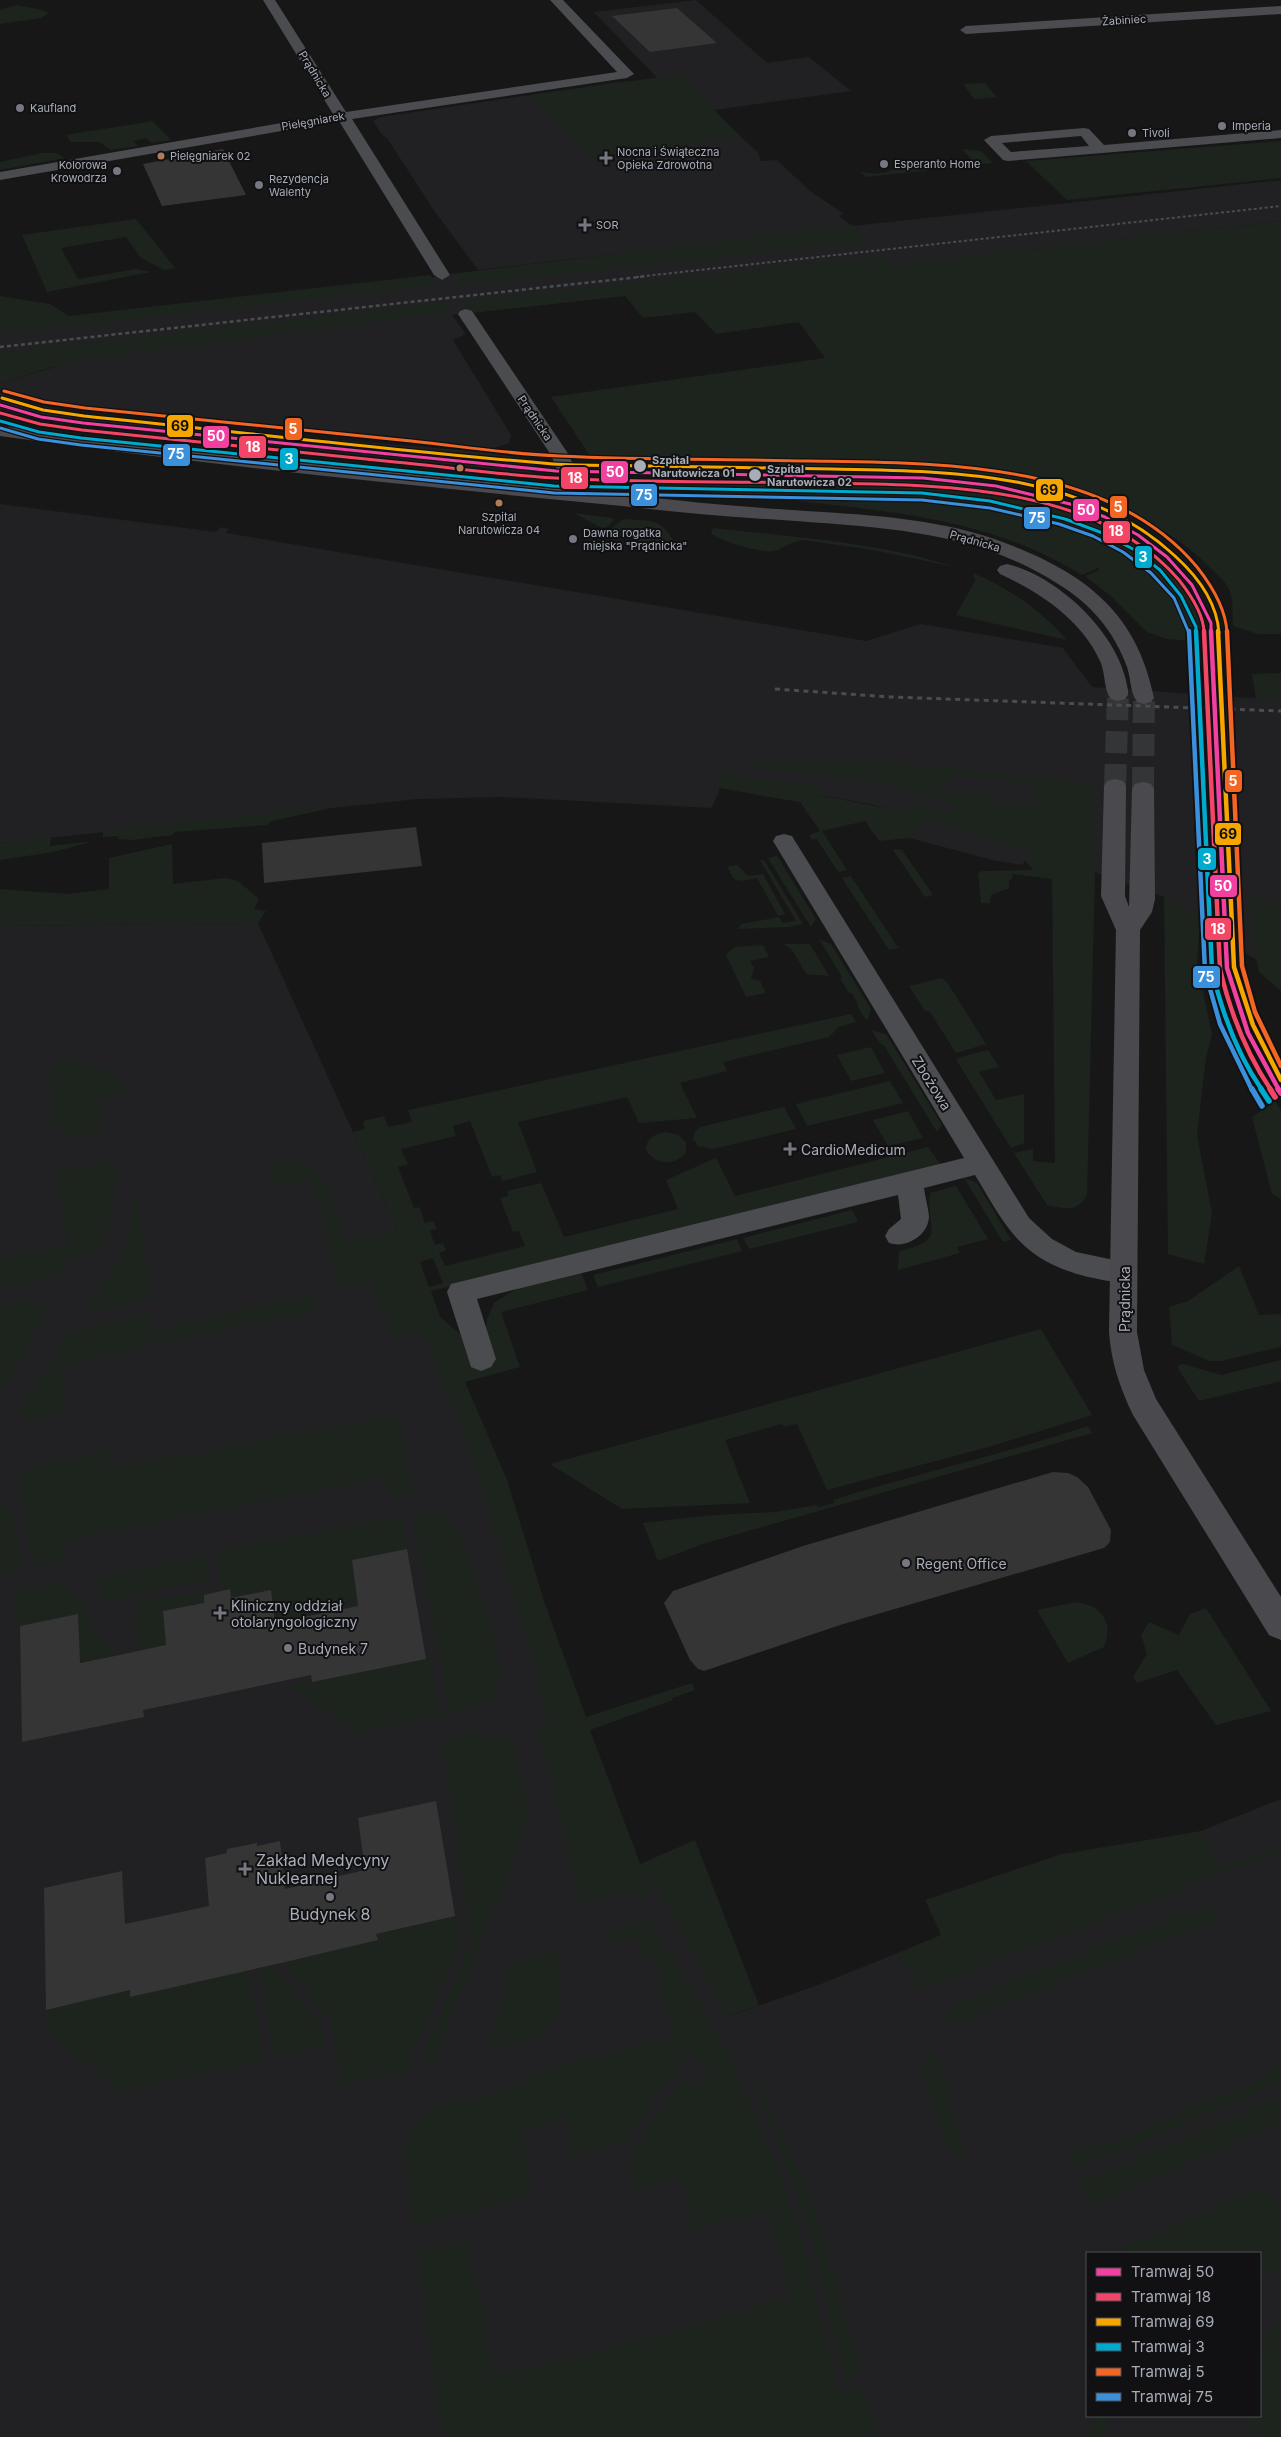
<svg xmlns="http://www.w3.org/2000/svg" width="1281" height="2437" font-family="Inter,sans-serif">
<rect width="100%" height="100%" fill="#171717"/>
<path fill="#212123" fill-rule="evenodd" d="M 696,0 L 767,63 L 809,57 L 851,91 L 714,110 L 758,153 L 761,161 L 777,160 L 810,191 L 844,214 L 839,216 L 852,226 L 1281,180 L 1281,221 L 452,315 L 466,334 L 453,340 L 511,435 L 509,443 L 491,449 L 53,405 L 0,390 L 0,383 L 58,366 L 0,374 L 0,331 L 726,241 L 478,270 L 433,209 L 387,138 L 383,136 L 373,121 L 380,117 L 613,83 L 657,78 L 594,12 Z
M 0,393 L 28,403 L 78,413 L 304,437 L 483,452 L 537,460 L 532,473 L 59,423 L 0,409 Z
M 0,504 L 216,532 L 220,527 L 229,529 L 226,533 L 866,641 L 921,624 L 1063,648 L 1092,687 L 1281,700 L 1281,977 L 1164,897 L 1092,871 L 1025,861 L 1022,865 L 992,860 L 910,838 L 923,819 L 874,805 L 804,792 L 800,802 L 720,788 L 712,808 L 501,797 L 418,799 L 0,843 Z
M 258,923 L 398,1231 L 507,1480 L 544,1601 L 572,1683 L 640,1864 L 653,1877 L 726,2017 L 818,1985 L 1281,1799 L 1281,2437 L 0,2437 L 0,926 ZM 1087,2253 L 1260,2253 L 1260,2416 L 1087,2416 Z"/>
<path fill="#1d241e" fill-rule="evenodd" d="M 16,5 L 43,10 L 49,13 L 41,18 L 0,24 L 0,10 Z
M 679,75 L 740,136 L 591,159 L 560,122 L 550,116 L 531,95 Z
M 985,83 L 997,97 L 974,99 L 963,84 Z
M 153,121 L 171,140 L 151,143 L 147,138 L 134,141 L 138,146 L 111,150 L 99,142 L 71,142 L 66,135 Z
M 1281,141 L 1281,178 L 1067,200 L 1026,161 Z
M 962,149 L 981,151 L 993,163 L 866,177 L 861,172 C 872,174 886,175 895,168 C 905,170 932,169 939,163 L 948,165 L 968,163 L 971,159 Z
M 42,153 L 56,153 L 65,158 L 0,170 L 0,162 Z
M 136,219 L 175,268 L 164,270 L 141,258 L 126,237 L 61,248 L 78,279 L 136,269 L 151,272 L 47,292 L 22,235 Z
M 1281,221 L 1281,634 L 1258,634 L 1233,626 C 1232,616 1234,598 1229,589 C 1224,579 1210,569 1203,561 C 1181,539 1155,525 1127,513 C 1016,463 898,468 779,466 L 779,461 L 608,458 L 607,457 L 590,456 L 551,397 L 825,358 L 799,322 L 716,334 L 695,312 L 643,318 L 625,296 L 471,313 L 465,301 L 883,256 L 889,265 Z
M 853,225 L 867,242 L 458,286 L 450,274 Z
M 430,275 L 437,285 L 0,334 L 0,296 L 50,304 L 69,316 Z
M 445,302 L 450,312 L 72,361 L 0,383 L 0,353 Z
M 780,479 C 919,481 1115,467 1198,604 L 1195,605 L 1204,642 L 1167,639 L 1147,632 L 1112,597 L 1085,576 L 1099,570 L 1098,568 L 1082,575 C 996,522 905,513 807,502 C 748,496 689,490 630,484 L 630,481 L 639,481 L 639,483 L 780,485 Z
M 574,513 L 612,518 L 614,520 L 607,527 L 602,528 Z
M 627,519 C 652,522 659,517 673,540 L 654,546 L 614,533 L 612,528 L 622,520 Z
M 713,528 C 792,537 879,542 955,567 L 873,550 L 803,540 C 792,541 784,548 774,551 C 765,554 717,541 711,533 Z
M 973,573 C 1010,589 1040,609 1067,640 L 956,615 L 975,581 Z
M 1281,673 L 1281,700 L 1256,699 L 1252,674 Z
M 796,759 L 929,766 L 1094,784 L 1092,870 L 1095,872 L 1087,1195 C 1077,1213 1065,1209 1047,1205 L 1014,1153 L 1033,1149 L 1033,1161 L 1055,1163 L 1052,879 L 1013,874 L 1012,879 L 1009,880 L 1009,888 L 991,895 L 990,903 L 981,903 L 978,874 L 982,871 L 1033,870 L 1025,861 L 1030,852 L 924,818 L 910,838 L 879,841 L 865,821 L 822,831 L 847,870 L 838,872 L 817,839 L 812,840 L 809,835 L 820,831 L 800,802 L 719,788 L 715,784 L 720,773 L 819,785 L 819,795 L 905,812 L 911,805 L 959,813 L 949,803 L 910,794 L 911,791 L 948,796 L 949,792 L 997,797 L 996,805 L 1035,808 L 1035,785 L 1021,782 L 1020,779 L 1017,778 L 1017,782 L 949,775 L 945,793 L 831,775 L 757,770 L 755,760 Z
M 327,807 L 327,809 L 272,821 L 267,825 L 175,832 L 172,835 L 132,840 L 119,839 L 118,836 L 103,837 L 103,831 Z
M 51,837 L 50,846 L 94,841 L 54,852 L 0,860 L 0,843 Z
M 172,844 L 173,884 L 226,878 L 238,881 L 259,899 L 254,909 L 266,911 L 258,923 L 0,926 L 0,889 L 67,894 L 109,889 L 109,858 Z
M 898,849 L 902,850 L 933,895 L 925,897 L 893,850 Z
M 777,856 L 816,919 L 811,927 L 768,858 Z
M 760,860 L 764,860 L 803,924 L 788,927 L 738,929 L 741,924 L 779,917 L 783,923 L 796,921 Z
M 737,865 L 748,876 L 763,874 L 785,914 L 778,916 L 757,878 L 741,881 L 734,879 L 727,867 Z
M 851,876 L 897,946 L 898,948 L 889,950 L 842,878 Z
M 1249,893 L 1281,907 L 1281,991 L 1259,972 L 1255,953 Z
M 1164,897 L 1201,916 L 1197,963 L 1212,1034 L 1206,1058 L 1197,1135 L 1212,1213 L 1204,1264 L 1168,1254 Z
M 819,939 L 831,944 L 871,1009 L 868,1019 L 865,1019 L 857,1005 L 858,1004 L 852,993 L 849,993 L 840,978 L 842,977 Z
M 784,944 L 810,944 L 829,976 L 806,974 L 792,950 Z
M 763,945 L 769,957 L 750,961 L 754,968 L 751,979 L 760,981 L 766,993 L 746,997 L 726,955 L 735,947 Z
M 942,978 L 947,982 L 986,1044 L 956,1053 L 930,1012 L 925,1011 L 909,986 Z
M 851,1014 L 856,1022 L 839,1027 L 829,1037 L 723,1062 L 727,1071 L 680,1083 L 697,1118 L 639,1123 L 627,1097 L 518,1122 L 537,1172 L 502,1181 L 500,1175 L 492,1177 L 470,1121 L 453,1126 L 456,1136 L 401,1149 L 408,1164 L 398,1167 L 414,1208 L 419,1207 L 425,1223 L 433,1221 L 437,1229 L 430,1231 L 435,1245 L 443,1243 L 446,1250 L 439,1253 L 445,1266 L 525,1246 L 519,1231 L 513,1232 L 500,1198 L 508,1196 L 507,1191 L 541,1183 L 564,1237 L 678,1209 L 666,1180 L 716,1158 L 735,1196 L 928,1147 L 941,1165 L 431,1291 L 440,1317 L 460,1334 L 470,1364 L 485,1333 L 487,1319 L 494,1303 L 516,1289 L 581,1272 L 588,1290 L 501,1312 L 520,1367 L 465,1382 L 507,1480 L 544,1601 L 586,1717 L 692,1683 L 695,1690 L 672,1698 L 673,1700 L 590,1730 L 640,1864 L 695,1840 L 759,2005 L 726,2017 L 653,1878 L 647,1900 L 636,1890 L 621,1891 L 580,1904 L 551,1779 L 538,1736 L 547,1721 L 527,1637 L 466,1441 L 422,1333 L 396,1338 L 368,1281 L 314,1296 L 316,1310 L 62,1365 L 66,1411 L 24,1420 L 17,1417 L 69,1333 L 148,1315 L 150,1332 L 337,1288 L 314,1179 L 274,1187 L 269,1167 L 300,1159 L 321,1176 L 328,1189 L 344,1240 L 398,1231 L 353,1132 L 365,1129 L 363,1121 L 384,1116 L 388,1127 L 412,1122 L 408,1110 ZM 433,1258 L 443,1283 L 429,1287 L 420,1262 Z
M 871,1030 L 886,1034 L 942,1125 L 937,1132 L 883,1044 L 881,1045 Z
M 871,1047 L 885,1073 L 851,1081 L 837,1055 Z
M 988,1050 L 999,1067 L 979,1072 L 996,1100 L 1024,1094 L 1024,1143 L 1011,1148 L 957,1061 L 957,1058 Z
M 65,1061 L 111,1071 L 124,1084 L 125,1093 L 98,1098 L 100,1128 L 107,1127 L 123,1118 L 110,1129 L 64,1139 L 63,1127 L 53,1129 L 48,1077 L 52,1076 L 51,1063 Z
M 890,1081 L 903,1103 L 807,1126 L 796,1104 Z
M 1275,1101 L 1281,1110 L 1281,1199 L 1272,1194 L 1252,1117 Z
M 784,1107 L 796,1129 L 713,1149 L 698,1146 L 693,1139 L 695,1131 L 700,1127 Z
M 908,1111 L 923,1138 L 888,1146 L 873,1120 Z
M 666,1132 L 678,1135 L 686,1142 L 686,1152 C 676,1166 654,1166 646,1149 C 646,1138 655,1134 666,1132 Z
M 117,1160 L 111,1220 L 100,1251 L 66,1260 L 64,1275 L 0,1288 L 0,1258 L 67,1244 L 58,1172 Z
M 964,1178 L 977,1183 L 1011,1240 L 1003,1242 Z
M 956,1186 L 988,1239 L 957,1247 L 960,1253 L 898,1270 L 899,1251 C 949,1240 925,1228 930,1193 Z
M 138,1196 L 151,1300 L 92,1312 L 86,1309 L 123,1251 Z
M 852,1210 L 858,1222 L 749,1249 L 743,1238 Z
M 737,1239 L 742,1251 L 598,1287 L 593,1275 Z
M 1239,1266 L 1259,1315 L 1281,1314 L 1281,1347 L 1221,1361 L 1210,1361 L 1172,1345 L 1169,1307 L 1188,1301 Z
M 20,1300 L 31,1300 L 47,1308 L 44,1317 L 6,1384 L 0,1386 L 0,1309 L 12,1302 Z
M 1041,1329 L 1092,1415 L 992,1446 L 827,1490 L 797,1424 L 784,1427 L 782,1424 L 725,1440 L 750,1503 L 622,1509 L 550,1464 Z
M 1281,1360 L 1281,1381 L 1199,1401 L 1180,1372 L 1178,1366 L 1183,1364 L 1221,1375 Z
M 399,1416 L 413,1492 L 392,1497 L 384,1478 L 65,1540 L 60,1561 L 33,1567 L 17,1471 L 108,1449 L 109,1468 L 187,1453 L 188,1456 L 217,1450 L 218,1447 Z
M 1088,1426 L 1092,1433 L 703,1544 L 658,1561 L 643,1523 L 713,1515 L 775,1512 L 816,1505 L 818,1507 L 834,1503 L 833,1500 C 918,1473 1004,1454 1088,1426 Z
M 0,1506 L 11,1507 L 23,1569 L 1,1572 Z
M 431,1511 C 444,1514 453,1520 459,1532 L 494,1638 L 501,1672 L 495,1690 L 488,1698 L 476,1706 L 450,1714 L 412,1514 Z
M 401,1516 L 408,1541 L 407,1549 L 352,1560 L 358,1606 L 275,1623 L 221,1591 L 216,1552 Z
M 207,1555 L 209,1580 L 104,1602 L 92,1578 Z
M 65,1582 L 115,1656 L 80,1663 L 78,1615 L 20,1626 L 13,1592 Z
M 203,1590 L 204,1603 L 163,1611 L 166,1645 L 136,1651 L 134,1604 Z
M 1077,1602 C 1102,1606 1114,1622 1104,1647 L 1068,1663 L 1037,1610 Z
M 1206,1608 L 1271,1711 L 1216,1725 L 1177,1670 L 1137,1683 L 1133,1677 L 1147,1654 L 1141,1635 L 1149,1622 L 1179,1635 L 1190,1614 Z
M 430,1658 L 441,1716 L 359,1732 L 289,1686 Z
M 474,1733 L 501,1738 L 511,1746 L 517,1757 L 530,1817 L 433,2063 L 422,2066 L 423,2054 L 472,1941 L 441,1738 Z
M 1201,1831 L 1221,1866 L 1281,1845 L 1281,1850 L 922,1990 L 898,1953 L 941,1935 L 925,1900 L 1062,1854 Z
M 1204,1909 L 1220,1912 L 1221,1918 L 962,2022 L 956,2022 L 950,2017 L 949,2011 L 955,2003 L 1187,1912 Z
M 455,1916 L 461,1942 L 405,2070 L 342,2086 L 331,2021 L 281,1963 L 377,1940 L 376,1934 Z
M 648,1918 L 691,1987 L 731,2058 L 781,2178 L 807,2255 L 839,2392 L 863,2386 L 876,2437 L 441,2437 L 418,2253 L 465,2240 L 473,2285 L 478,2284 L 493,2376 L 537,2365 L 537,2367 L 748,2311 L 748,2308 L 790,2297 L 768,2210 L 693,2230 L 681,2179 L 634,2191 L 629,2153 L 683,2078 L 688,2089 L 709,2080 L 700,2060 L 689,2051 L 626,2141 L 572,2155 L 565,2118 L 523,2131 L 531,2194 L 414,2227 L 405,2151 L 414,2125 L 436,2107 L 528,2084 L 527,2074 L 673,2037 L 653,1955 L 643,1956 L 639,1936 L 606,1944 L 604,1935 Z
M 556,1949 C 563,1982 570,2024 529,2039 C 515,2044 499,2046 485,2050 L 509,1979 L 507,1965 Z
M 271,1965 L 322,2026 L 325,2046 L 274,2057 L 260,1968 Z
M 249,1970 L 263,2060 L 118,2092 L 49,2030 L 46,2010 L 130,1990 L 131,1997 Z
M 932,2055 L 938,2060 L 965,2146 L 964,2151 L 956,2155 L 948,2149 L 925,2090 L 924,2061 L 926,2057 Z
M 1281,2063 L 1281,2082 L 1075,2170 L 1067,2154 L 1094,2142 L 1097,2149 L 1269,2075 L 1267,2069 Z
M 757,2082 L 808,2191 L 835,2276 L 861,2376 L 844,2381 L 817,2258 L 789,2172 L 752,2085 Z
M 1281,2096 L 1281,2122 L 1093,2205 L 1088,2203 L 1079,2184 Z
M 1256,2189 L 1265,2191 L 1281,2207 L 1281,2268 L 1260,2277 L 1260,2253 L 1127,2253 L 1124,2247 Z
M 1281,2317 L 1281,2437 L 1258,2437 L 1243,2416 L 1260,2416 C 1260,2380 1253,2344 1281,2317 Z
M 1094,2416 L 1109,2416 L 1103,2437 L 1089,2437 Z"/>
<path fill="#353536" d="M 677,8 L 717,43 L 650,52 L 612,16 Z
M 223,149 L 246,195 L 162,206 L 143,164 Z
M 416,827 L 422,866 L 264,883 L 262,843 Z
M 1053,1472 L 1068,1473 L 1077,1477 L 1088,1487 L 1111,1530 L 1110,1542 L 1104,1548 L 840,1625 L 704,1671 L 698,1669 L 690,1660 L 664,1603 L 673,1591 L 803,1546 Z
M 407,1549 L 426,1659 L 312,1682 L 311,1675 L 212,1696 L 143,1710 L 144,1717 L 22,1742 L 20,1626 L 78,1614 L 80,1663 L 115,1656 L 166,1645 L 163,1611 L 204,1603 L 204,1595 L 230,1589 L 231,1598 L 271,1590 L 275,1623 L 358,1606 L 352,1560 Z
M 436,1801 L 455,1916 L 376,1934 L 378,1940 L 281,1963 L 130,1997 L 130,1990 L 46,2010 L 44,1888 L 122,1871 L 125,1924 L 209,1906 L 205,1858 L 227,1853 L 227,1849 L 257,1843 L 257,1846 L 280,1841 L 285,1889 L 365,1870 L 358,1818 Z"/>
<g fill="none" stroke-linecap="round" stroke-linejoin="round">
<path stroke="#343537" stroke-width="22" stroke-dasharray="22 11" stroke-linecap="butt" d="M 1115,786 L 1118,695
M 1143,789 L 1144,698"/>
<path fill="#4b4c50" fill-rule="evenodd" d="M 263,0 L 275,0 L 346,112 L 617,72 L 550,0 L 563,0 L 634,74 L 627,78 L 352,119 L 450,275 L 442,280 L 434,275 L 339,121 L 0,180 L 0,172 L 333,114 Z
M 1281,6 L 1281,14 L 966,34 L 960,30 L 966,26 Z
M 1084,128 L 1089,129 L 1104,145 L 1281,130 L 1281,138 L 1008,161 L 1003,160 L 984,140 L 991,136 ZM 1081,136 L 1089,146 L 1011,152 L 1002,143 Z
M 466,309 L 472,311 L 569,455 L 579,479 L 581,496 L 579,500 L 565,500 L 563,496 L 561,479 L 551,455 L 458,314 L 460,311 Z
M 784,834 L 792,836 L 795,841 L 1029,1218 L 1052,1239 L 1076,1252 L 1133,1264 L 1137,1272 L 1133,1280 C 1118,1284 1103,1280 1088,1277 C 1021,1260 1008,1230 975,1175 L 924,1188 C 925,1197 928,1207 929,1216 C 929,1235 906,1249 889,1243 L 885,1236 L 889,1229 L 901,1219 L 898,1195 L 477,1299 L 496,1359 L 491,1367 L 481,1371 L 471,1367 L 447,1292 L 451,1284 L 964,1158 L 773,841 L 776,836 Z"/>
<path fill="#4a4a4e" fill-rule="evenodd" d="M 0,426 C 224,456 450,479 675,500 C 719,505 762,508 806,511 C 873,515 944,519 1008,544 C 1086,574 1137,613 1154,698 L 1151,702 L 1144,704 L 1137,702 C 1130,692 1131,679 1127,667 C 1114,631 1091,604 1058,584 C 975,530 877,527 781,520 C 728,517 675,512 622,506 C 414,486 207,465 0,436 Z
M 1007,564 C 1060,577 1121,636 1128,690 L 1128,695 L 1125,699 L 1118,701 L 1111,699 C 1103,689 1106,671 1099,659 C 1080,619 1039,592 1000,574 L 997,570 L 1000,566 Z
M 1115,779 L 1123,781 L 1126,786 L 1125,896 L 1129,907 L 1132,789 L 1135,784 L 1143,782 L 1151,784 L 1154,789 L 1155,899 L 1152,912 L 1140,930 L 1137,1332 L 1144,1370 L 1156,1399 L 1281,1597 L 1281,1640 L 1269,1635 L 1133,1415 C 1120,1388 1111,1362 1109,1332 L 1116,930 L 1101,896 L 1104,786 L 1107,781 Z"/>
<path stroke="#4b4c4f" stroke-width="2" stroke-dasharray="3 2.5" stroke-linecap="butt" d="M 636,277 L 1281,206"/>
<path stroke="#4b4c4f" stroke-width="2.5" stroke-dasharray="4 3" stroke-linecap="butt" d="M 0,347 L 648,276"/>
<path stroke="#4b4c4f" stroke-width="3" stroke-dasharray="5 4.5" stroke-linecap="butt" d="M 775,689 L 891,697 L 1281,711"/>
<g stroke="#111113" stroke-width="5.5">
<path id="tram-1-far2" d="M 0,405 L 41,417 L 83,423 L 556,471 L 923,478 L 996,486 L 1070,504 L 1105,517 L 1138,535 L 1167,557 L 1192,585 L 1211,623 L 1211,633"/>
</g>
<g stroke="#111113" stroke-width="8">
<path id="tram-1-far1" d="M 1211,631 L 1227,968 L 1248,1033 L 1279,1090"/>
</g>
<g stroke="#111113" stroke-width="9">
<path id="tram-1" d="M 1278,1089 L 1281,1093"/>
</g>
<g stroke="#111113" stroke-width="5.5">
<path id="tram-2-far2" d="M 0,413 L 40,424 L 82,430 C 186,441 291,451 395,462 C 448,467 502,475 555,478 C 640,483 726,481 811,483 C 929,485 1094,481 1179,580 C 1190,594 1204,614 1204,633"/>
</g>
<g stroke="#111113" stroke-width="8">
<path id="tram-2-far1" d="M 1204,631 L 1220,969 C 1230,1012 1246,1053 1271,1090"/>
</g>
<g stroke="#111113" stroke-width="9">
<path id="tram-2" d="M 1270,1089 L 1275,1097"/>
</g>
<g stroke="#111113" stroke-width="5.5">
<path id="tram-3-far1" d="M 2,398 L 43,410 L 84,416 C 240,432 397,451 553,464 C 585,466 618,465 650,466 C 711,467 771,468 832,469 C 949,471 1084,471 1175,556 C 1196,575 1217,602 1219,633"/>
</g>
<g stroke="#111113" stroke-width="8">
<path id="tram-3" d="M 1218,631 L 1234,967 L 1253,1025 L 1281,1080"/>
</g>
<g stroke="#111113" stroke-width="5.5">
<path id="tram-4-far2" d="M 0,421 L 39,432 L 81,438 L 554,486 L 922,493 L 990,501 L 1065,519 L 1100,532 L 1133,549 L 1160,570 L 1181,596 L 1196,627 L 1196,633"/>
</g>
<g stroke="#111113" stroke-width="8">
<path id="tram-4-far1" d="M 1196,631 L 1212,970 C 1222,1013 1237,1054 1262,1090"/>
</g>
<g stroke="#111113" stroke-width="9">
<path id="tram-4" d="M 1261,1089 L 1269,1101"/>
</g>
<g stroke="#111113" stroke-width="5.5">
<path id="tram-5-far1" d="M 4,391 L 44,402 L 85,408 C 190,419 296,429 401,440 C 453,445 506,454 559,456 C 642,460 726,459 809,461 C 936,463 1108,460 1197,567 C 1212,586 1226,609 1227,633"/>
</g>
<g stroke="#111113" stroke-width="8">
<path id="tram-5" d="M 1227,631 L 1242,966 L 1255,1012 L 1281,1066"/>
</g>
<g stroke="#111113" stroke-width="5.5">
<path id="tram-6-far2" d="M 0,428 L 38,439 L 81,445 L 554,493 L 922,500 L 990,508 L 1059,524 L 1093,536 L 1123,552 L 1151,573 L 1174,598 L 1189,633"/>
</g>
<g stroke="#111113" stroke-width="8">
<path id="tram-6-far1" d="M 1189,631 L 1205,971 L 1220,1024 L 1252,1090"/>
</g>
<g stroke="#111113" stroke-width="9">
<path id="tram-6" d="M 1252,1089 L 1262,1106"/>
</g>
<use href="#tram-1-far2" stroke="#f240a1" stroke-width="3"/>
<use href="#tram-1-far1" stroke="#f240a1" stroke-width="4.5"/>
<use href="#tram-1" stroke="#f240a1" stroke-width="5.5"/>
<use href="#tram-2-far2" stroke="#f34667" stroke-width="3"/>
<use href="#tram-2-far1" stroke="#f34667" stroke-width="4.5"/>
<use href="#tram-2" stroke="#f34667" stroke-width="5.5"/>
<use href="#tram-3-far1" stroke="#f7a600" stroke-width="3"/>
<use href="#tram-3" stroke="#f7a600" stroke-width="4.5"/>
<use href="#tram-4-far2" stroke="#00a9ce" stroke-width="3"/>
<use href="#tram-4-far1" stroke="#00a9ce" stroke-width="4.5"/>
<use href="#tram-4" stroke="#00a9ce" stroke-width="5.5"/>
<use href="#tram-5-far1" stroke="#f26522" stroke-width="3"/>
<use href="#tram-5" stroke="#f26522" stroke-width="4.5"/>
<use href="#tram-6-far2" stroke="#3a90db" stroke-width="3"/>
<use href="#tram-6-far1" stroke="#3a90db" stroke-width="4.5"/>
<use href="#tram-6" stroke="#3a90db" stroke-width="5.5"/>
</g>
<g fill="#757880" stroke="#111113" stroke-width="2">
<circle cx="20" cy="108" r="5"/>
<circle cx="1222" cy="126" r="5"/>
<circle cx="1132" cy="133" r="5"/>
<path d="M603.5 150.5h5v5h5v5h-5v5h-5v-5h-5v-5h5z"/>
<circle cx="884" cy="164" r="5"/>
<circle cx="117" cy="171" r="5"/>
<circle cx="259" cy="185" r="5"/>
<path d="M582.5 217.5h5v5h5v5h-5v5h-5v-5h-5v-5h5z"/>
<circle cx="573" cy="539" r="5"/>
<path d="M787.5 1141.5h5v5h5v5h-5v5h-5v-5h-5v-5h5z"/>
<circle cx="906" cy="1563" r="5"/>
<path d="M217.5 1605.5h5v5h5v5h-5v5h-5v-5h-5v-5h5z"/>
<circle cx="288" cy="1648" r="5"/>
<path d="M242.5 1861.5h5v5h5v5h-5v5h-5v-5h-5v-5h5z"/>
<circle cx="330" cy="1897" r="5"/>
</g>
<g fill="#b07c57" stroke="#111113" stroke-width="2">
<circle cx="161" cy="156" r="4.5"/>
<circle cx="460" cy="468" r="4.5"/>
<circle cx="499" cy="503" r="4.5"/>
</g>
<g fill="#a8adb8" stroke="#111113" stroke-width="2">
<circle cx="640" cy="466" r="7"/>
<circle cx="755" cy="475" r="7"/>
</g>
<g text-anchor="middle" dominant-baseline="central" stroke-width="4" stroke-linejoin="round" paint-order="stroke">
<g font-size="11" fill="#a8adb8" stroke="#111113">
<text transform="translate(1124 20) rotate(-4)">Żabiniec</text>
<text transform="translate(315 74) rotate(59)">Prądnicka</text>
<text transform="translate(313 121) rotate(-10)">Pielęgniarek</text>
<text transform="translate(535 418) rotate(56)">Prądnicka</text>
<text transform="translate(975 541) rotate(16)">Prądnicka</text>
</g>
<g font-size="11" fill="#a8adb8" stroke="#111113" text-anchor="start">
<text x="30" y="108">Kaufland</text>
<text x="1232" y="126">Imperia</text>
<text x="1142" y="133">Tivoli</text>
<text x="617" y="152">Nocna i Świąteczna<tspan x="617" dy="13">Opieka Zdrowotna</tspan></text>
<text x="894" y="164">Esperanto Home</text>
<text x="107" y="165" text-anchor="end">Kolorowa<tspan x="107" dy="13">Krowodrza</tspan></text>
<text x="269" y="179">Rezydencja<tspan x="269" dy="13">Walenty</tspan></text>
<text x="596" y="225">SOR</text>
<text x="583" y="533">Dawna rogatka<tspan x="583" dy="13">miejska "Prądnicka"</tspan></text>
</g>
<g font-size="11" fill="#a8adb8" stroke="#111113" text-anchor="start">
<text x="170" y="156">Pielęgniarek 02</text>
<text x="499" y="517" text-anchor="middle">Szpital<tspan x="499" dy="13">Narutowicza 04</tspan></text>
</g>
<g font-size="11" font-weight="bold" fill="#a8adb8" stroke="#111113" text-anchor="start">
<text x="652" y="460">Szpital<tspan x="652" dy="13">Narutowicza 01</tspan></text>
<text x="767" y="469">Szpital<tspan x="767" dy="13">Narutowicza 02</tspan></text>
</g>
<g font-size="14" fill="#a8adb8" stroke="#111113">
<text transform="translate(932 1083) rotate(58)">Zbożowa</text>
<text transform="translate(1124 1299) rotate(-90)">Prądnicka</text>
</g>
<g font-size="14" fill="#a8adb8" stroke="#111113" text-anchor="start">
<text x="801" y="1149">CardioMedicum</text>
<text x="916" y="1563">Regent Office</text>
<text x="231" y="1605">Kliniczny oddział<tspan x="231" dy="16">otolaryngologiczny</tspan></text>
<text x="298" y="1648">Budynek 7</text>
</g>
<g font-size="16" fill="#a8adb8" stroke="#111113" text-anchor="start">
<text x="256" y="1860">Zakład Medycyny<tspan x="256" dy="18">Nuklearnej</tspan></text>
<text x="330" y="1914" text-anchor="middle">Budynek 8</text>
</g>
</g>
<g stroke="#111113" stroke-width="2">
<rect x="166" y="414" width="28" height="24" rx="5" fill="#f7a600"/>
<rect x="284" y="417" width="19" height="24" rx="5" fill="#f26522"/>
<rect x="202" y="425" width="28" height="24" rx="5" fill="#f240a1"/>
<rect x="238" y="435" width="29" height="24" rx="5" fill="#f34667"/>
<rect x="162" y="443" width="29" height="24" rx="5" fill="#3a90db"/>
<rect x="279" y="447" width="20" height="24" rx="5" fill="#00a9ce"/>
<rect x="600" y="460" width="29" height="24" rx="5" fill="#f240a1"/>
<rect x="560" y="466" width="29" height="24" rx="5" fill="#f34667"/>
<rect x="1035" y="478" width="29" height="24" rx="5" fill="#f7a600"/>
<rect x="630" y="483" width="28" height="24" rx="5" fill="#3a90db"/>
<rect x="1109" y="495" width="19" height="24" rx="5" fill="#f26522"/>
<rect x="1072" y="498" width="28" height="24" rx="5" fill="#f240a1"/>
<rect x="1023" y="506" width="28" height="24" rx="5" fill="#3a90db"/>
<rect x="1102" y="520" width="29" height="24" rx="5" fill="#f34667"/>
<rect x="1134" y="545" width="19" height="24" rx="5" fill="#00a9ce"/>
<rect x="1224" y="769" width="19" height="24" rx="5" fill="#f26522"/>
<rect x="1214" y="822" width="28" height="24" rx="5" fill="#f7a600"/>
<rect x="1197" y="847" width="20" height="24" rx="5" fill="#00a9ce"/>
<rect x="1209" y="874" width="29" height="24" rx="5" fill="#f240a1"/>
<rect x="1204" y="917" width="28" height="24" rx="5" fill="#f34667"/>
<rect x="1192" y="965" width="29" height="24" rx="5" fill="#3a90db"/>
</g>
<g font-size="14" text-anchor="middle" font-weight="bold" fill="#fff">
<text x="293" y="434">5</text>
<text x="216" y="441">50</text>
<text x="253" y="452">18</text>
<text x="176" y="459">75</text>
<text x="289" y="464">3</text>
<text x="615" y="477">50</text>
<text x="575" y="483">18</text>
<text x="644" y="500">75</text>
<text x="1118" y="512">5</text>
<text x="1086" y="515">50</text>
<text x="1037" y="523">75</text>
<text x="1116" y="536">18</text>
<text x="1143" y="562">3</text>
<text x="1233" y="786">5</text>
<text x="1207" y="864">3</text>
<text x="1223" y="891">50</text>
<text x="1218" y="934">18</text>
<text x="1206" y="982">75</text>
</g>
<g font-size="14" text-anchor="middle" font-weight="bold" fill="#111">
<text x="180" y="431">69</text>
<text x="1049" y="495">69</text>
<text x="1228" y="839">69</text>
</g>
<rect x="1086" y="2252" width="175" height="165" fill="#111113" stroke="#4d4f55"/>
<rect x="1096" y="2268" width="25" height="8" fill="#f240a1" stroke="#4d4f55"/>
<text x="1131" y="2277" font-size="15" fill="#a8adb8">Tramwaj 50</text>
<rect x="1096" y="2293" width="25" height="8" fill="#f34667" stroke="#4d4f55"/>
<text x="1131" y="2302" font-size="15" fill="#a8adb8">Tramwaj 18</text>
<rect x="1096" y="2318" width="25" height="8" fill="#f7a600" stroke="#4d4f55"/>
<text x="1131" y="2327" font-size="15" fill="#a8adb8">Tramwaj 69</text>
<rect x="1096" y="2343" width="25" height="8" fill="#00a9ce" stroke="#4d4f55"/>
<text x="1131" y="2352" font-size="15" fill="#a8adb8">Tramwaj 3</text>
<rect x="1096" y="2368" width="25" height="8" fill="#f26522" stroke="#4d4f55"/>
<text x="1131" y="2377" font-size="15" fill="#a8adb8">Tramwaj 5</text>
<rect x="1096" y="2393" width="25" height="8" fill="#3a90db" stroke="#4d4f55"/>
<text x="1131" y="2402" font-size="15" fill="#a8adb8">Tramwaj 75</text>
</svg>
